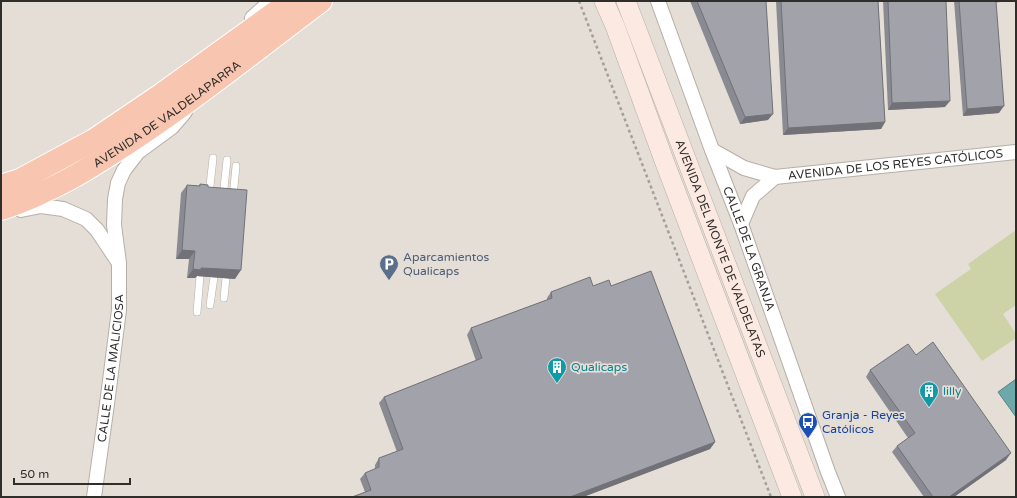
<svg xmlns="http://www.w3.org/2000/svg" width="1017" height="498" font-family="'Varela Round',sans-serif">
<rect width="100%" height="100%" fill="#e5ded7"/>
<path fill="#cdd2a7" d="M 1016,230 L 1016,305 L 1003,314 L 1016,334 L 1016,338 L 982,361 L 935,294 L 971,269 L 968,264 Z"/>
<path fill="#6da9ab" stroke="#5b8485" d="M 1016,379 L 1016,417 L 998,392 Z"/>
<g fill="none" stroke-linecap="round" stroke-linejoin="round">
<g stroke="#b5afa8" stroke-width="8">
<path id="service" d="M 209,195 L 213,158
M 223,197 L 227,160
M 233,197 L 236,166
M 224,298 L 226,278
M 210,305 L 214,277
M 197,312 L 200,276"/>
</g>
<g stroke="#b5afa8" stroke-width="16">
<g id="minor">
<path id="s1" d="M 658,1 L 712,150 L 741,224 L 828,472 L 838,497"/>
<path d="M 252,18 L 271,1"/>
<path id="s2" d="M 712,150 L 744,168 L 775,177 L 1016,152"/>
<path d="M 21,210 L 41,206 L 63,209 L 86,219 L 97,230 L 117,260"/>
<path d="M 741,224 L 753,196 L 775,177"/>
<path id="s3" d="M 94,497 L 107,404 L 119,310 L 119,263 L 114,225 L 115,199 L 118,183 L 124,170 L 138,152 L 172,127 L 185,112"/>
</g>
</g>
<g stroke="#b5afa8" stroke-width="20">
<g id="secondary">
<path d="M 604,1 L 615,26 L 665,163 L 792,497"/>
<path id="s4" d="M 626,1 L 815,497"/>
</g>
</g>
<g stroke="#fff" stroke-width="24">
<g id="trunk">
<path d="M 1,186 L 20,180 L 94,140 L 162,94 L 291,1"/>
<path id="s5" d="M 1,209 C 15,204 30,199 43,192 C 73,179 100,161 128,143 C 195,99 257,49 321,1"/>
</g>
</g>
<path stroke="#a49f99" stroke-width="2.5" stroke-dasharray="3 3" stroke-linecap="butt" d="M 579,1 L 771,497"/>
<use href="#service" stroke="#fff" stroke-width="7"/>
<use href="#minor" stroke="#fff" stroke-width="14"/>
<use href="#secondary" stroke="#fce9e2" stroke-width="19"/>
<use href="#trunk" stroke="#f8c6b0" stroke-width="22"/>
</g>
<path fill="#8a8b92" d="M 690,1 L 766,1 L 768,120 L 740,124 Z
M 776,1 L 878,1 L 885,122 L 881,129 L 783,135 Z
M 883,1 L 946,1 L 945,107 L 888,110 Z
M 954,1 L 1010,1 L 996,2 L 999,113 L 963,116 Z
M 200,184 L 208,187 L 235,279 L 197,276 L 195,278 L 187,278 L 189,259 L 176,259 L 181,193 L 187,185 L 199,186 Z
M 593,286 L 611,286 L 715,442 L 710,449 L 583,497 L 352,497 L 365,492 L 360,479 L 365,473 L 375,469 L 375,465 L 379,458 L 397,452 L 379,403 L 384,397 L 476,361 L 467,335 L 471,328 L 547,300 L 547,298 L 551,292 Z
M 916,355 L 1006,460 L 954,497 L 924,497 L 892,452 L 897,446 L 908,438 L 866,377 L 870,370 Z"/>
<path fill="#717177" d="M 992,1 L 1010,1 L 991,3 Z
M 950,101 L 945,107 L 888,110 L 892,103 Z
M 1004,106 L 999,113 L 963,116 L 967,109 Z
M 773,114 L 768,120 L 740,124 L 745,117 Z
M 885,122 L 881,129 L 783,135 L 788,128 Z
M 182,250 L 195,251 L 189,259 L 176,259 Z
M 201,268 L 241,270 L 235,279 L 197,276 L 195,278 L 187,278 L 193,269 Z
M 715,442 L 710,449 L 583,497 L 570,497 Z
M 1011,453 L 1006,460 L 954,497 L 949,497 Z"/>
<path fill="#a1a2aa" stroke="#717177" d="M 697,1 L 766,1 L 773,114 L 745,117 Z
M 781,1 L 878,1 L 885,122 L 788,128 Z
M 888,1 L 946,1 L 950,101 L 892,103 Z
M 959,1 L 996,1 L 1004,106 L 967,109 Z
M 200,184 L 208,185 L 208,187 L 247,190 L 241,270 L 201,268 L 201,270 L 193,269 L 195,251 L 182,250 L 187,185 L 200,186 Z
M 651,271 L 715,442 L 570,497 L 352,497 L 371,490 L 365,473 L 379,467 L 379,458 L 403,449 L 384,397 L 482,358 L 471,328 L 552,298 L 551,292 L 590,277 L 593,286 L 609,280 L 611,286 Z
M 933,342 L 1011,453 L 949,497 L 933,497 L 897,446 L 915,433 L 870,370 L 908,344 L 916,355 Z"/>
<defs>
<g id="parking-pin" transform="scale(1)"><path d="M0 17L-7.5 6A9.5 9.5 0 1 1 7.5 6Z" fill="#5c6f8a" stroke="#e5ded7"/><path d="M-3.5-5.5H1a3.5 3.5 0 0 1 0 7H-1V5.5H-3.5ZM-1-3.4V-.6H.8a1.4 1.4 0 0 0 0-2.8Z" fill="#fff"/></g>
<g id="building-pin" transform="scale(1)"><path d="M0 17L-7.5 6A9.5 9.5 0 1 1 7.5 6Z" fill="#0f9aa8" stroke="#e5ded7"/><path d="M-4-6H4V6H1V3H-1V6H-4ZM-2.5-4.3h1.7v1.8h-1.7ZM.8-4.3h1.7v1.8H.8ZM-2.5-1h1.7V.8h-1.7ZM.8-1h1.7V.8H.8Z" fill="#fff"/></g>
<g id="bus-pin" transform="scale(1)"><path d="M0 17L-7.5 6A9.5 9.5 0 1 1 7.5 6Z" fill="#1a4fb4" stroke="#e5ded7"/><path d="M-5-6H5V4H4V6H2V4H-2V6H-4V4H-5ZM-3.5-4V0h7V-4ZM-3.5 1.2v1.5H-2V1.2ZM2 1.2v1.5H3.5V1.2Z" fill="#fff"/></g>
</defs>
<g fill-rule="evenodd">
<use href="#parking-pin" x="389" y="264"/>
<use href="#building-pin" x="557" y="367"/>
<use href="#building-pin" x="929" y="391"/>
<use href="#bus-pin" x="808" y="422"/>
</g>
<g text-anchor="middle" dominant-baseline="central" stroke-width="3.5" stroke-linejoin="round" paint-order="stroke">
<g font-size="12" fill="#302e2b" stroke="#e5ded7">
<text stroke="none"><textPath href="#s5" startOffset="192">AVENIDA DE VALDELAPARRA</textPath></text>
<text stroke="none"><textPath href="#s2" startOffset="190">AVENIDA DE LOS REYES CATÓLICOS</textPath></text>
<text stroke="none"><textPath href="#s4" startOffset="265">AVENIDA DEL MONTE DE VALDELATAS</textPath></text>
<text stroke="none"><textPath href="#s1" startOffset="264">CALLE DE LA GRANJA</textPath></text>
<text stroke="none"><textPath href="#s3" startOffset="130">CALLE DE LA MALICIOSA</textPath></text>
</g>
<g font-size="12" fill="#4e5e75" stroke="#e5ded7" text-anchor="start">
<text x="403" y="257">Aparcamientos<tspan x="403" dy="14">Qualicaps</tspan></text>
</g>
<g font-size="12" fill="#0d838f" stroke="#e5ded7" text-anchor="start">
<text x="571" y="367">Qualicaps</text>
<text x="943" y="391">lilly</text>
</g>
<g font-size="12" fill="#164399" stroke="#e5ded7" text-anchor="start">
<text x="822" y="415">Granja - Reyes<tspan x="822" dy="14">Católicos</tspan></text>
</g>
</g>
<rect width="1017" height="498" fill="none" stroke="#302e2b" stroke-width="4"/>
<path d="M14 478v6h116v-6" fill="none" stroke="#302e2b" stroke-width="2"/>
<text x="20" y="478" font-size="12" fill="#302e2b" stroke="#e5ded7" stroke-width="3" paint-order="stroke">50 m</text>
</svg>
